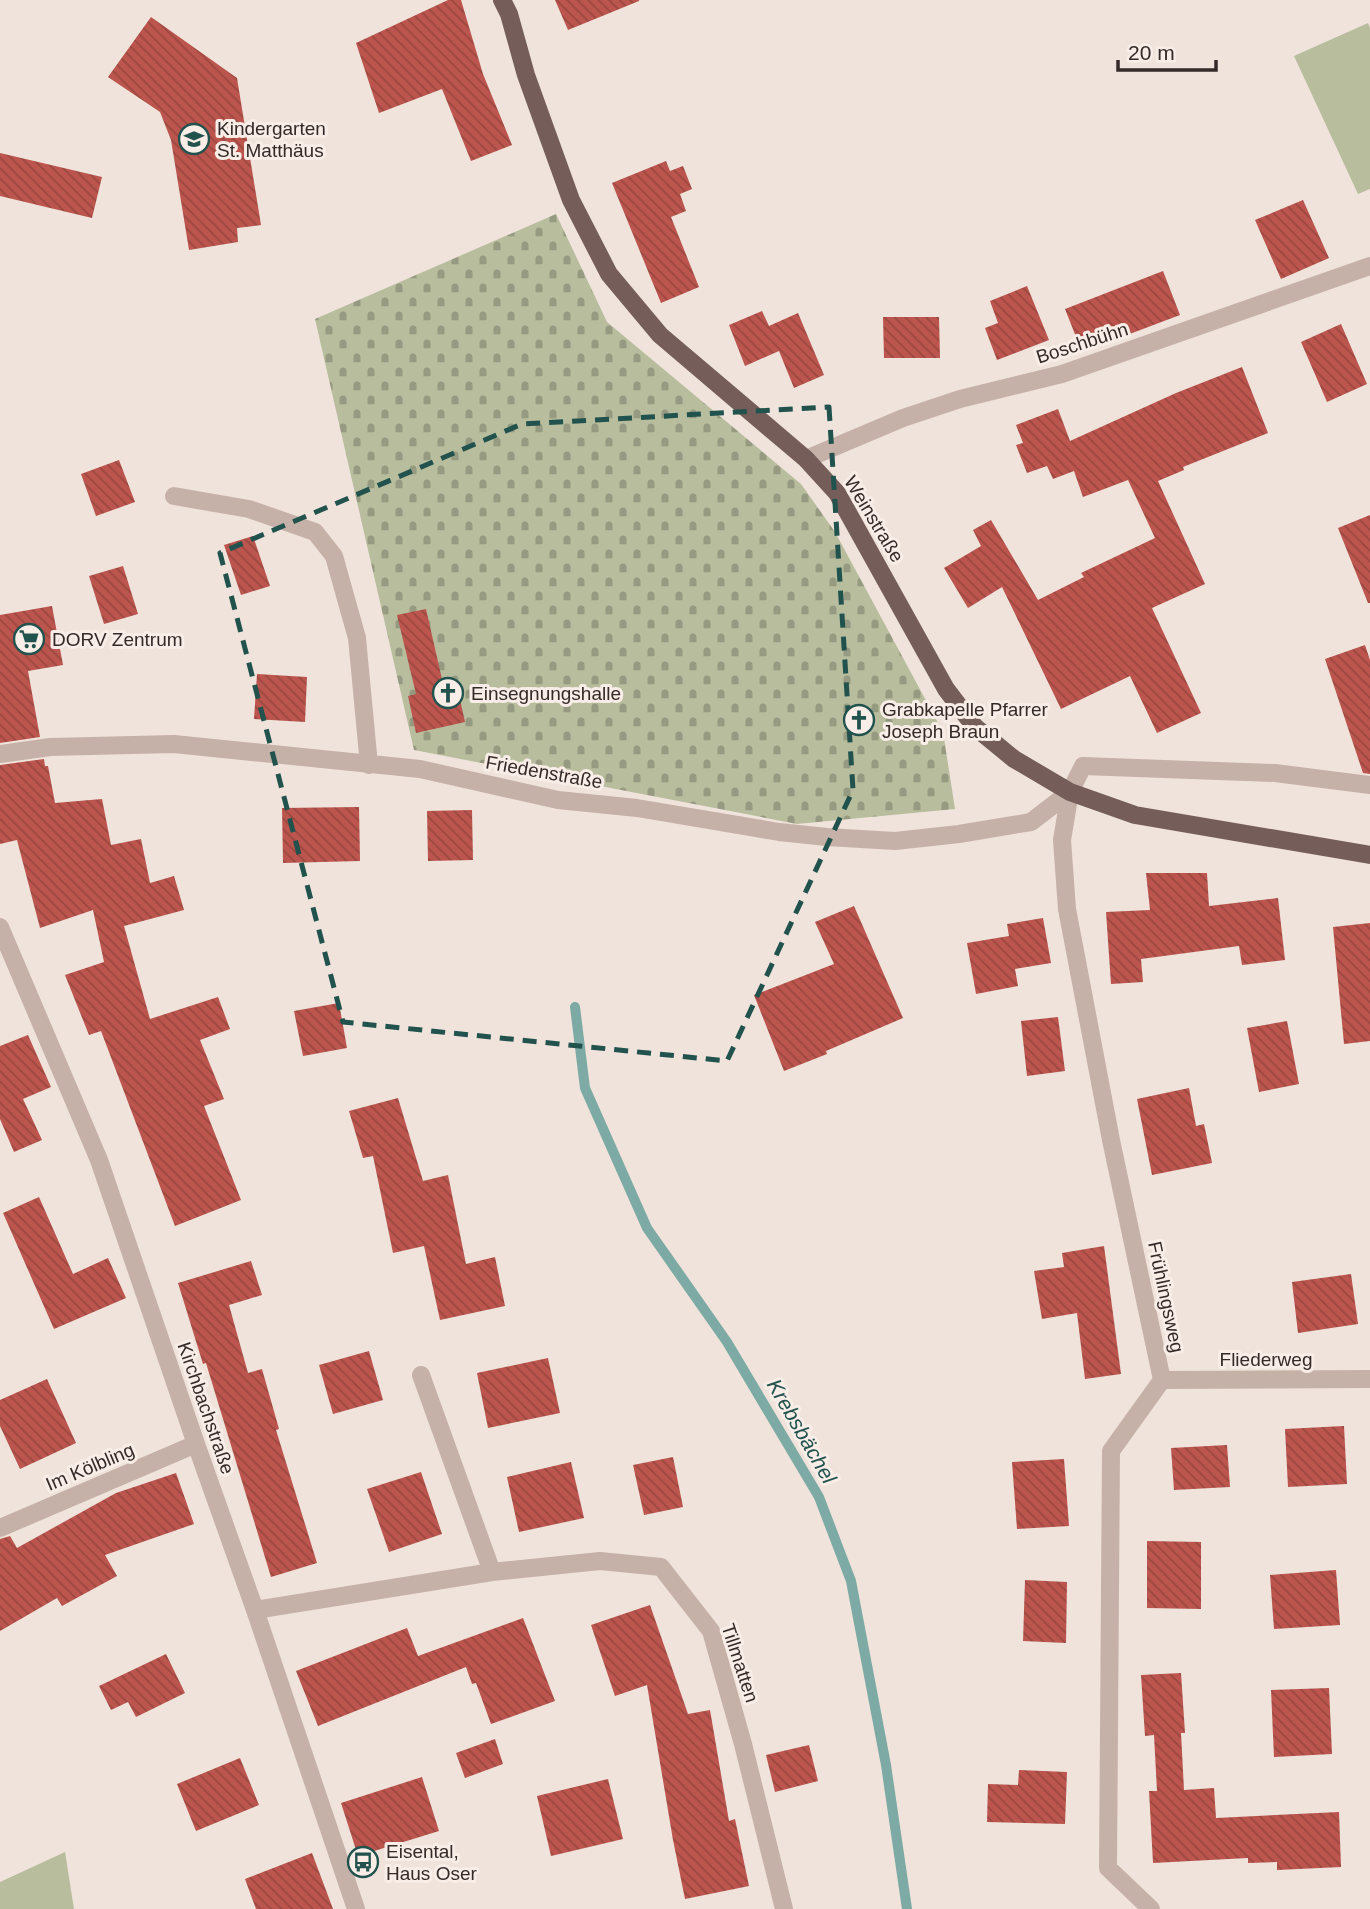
<svg xmlns="http://www.w3.org/2000/svg" width="1370" height="1909" font-family="Arial,sans-serif">
<defs>
<pattern id="cemetery-stones" width="16" height="16" patternUnits="userSpaceOnUse" patternTransform="scale(1.75)"><rect width="16" height="16" fill="#b8bd9d"/><path d="M2 7V4a2 2 0 0 1 4 0v3zM10 15v-3a2 2 0 0 1 4 0v3z" fill="#969a80"/></pattern>
<pattern id="building-back-hatch" width="6" height="6" patternUnits="userSpaceOnUse" patternTransform="scale(1.75)"><rect width="6" height="6" fill="#bc554d"/><path d="M-1 5l2 2M0 0l6 6M5-1l2 2" fill="none" stroke="#9a4740"/></pattern>
</defs>
<rect width="100%" height="100%" fill="#efe3db"/>
<path fill="#b8bd9d" d="M 1368,23 L 1370,28 L 1370,189 L 1358,194 L 1294,56 Z
M 65,1852 L 74,1909 L 0,1909 L 0,1882 Z"/>
<path fill="url(#cemetery-stones)" d="M 556,214 L 607,322 L 801,484 L 835,532 L 943,732 L 955,809 L 797,824 L 414,750 L 315,319 Z"/>
<g fill="none" stroke-linecap="round" stroke-linejoin="round">
<path stroke="#7daaa4" stroke-width="10" d="M 575,1007 L 585,1088 L 647,1228 L 727,1342 L 819,1497 L 851,1581 L 886,1765 L 907,1909"/>
</g>
<path fill="url(#building-back-hatch)" d="M 448,0 L 461,0 L 483,74 L 512,145 L 471,161 L 442,89 L 379,113 L 356,43 Z
M 555,0 L 639,0 L 639,1 L 568,30 Z
M 151,17 L 237,78 L 261,225 L 237,228 L 238,242 L 189,250 L 171,140 L 160,112 L 108,77 Z
M 0,153 L 102,177 L 92,218 L 0,196 Z
M 666,161 L 670,171 L 683,166 L 692,189 L 680,194 L 686,211 L 671,217 L 699,287 L 661,303 L 612,183 Z
M 1303,200 L 1329,258 L 1281,279 L 1255,220 Z
M 1163,271 L 1180,315 L 1082,352 L 1065,309 Z
M 1027,286 L 1049,340 L 997,360 L 985,328 L 998,323 L 990,301 Z
M 762,311 L 769,326 L 798,313 L 824,375 L 794,388 L 779,351 L 745,366 L 729,325 Z
M 883,317 L 939,317 L 940,358 L 884,358 Z
M 1341,324 L 1367,384 L 1327,402 L 1301,342 Z
M 1242,367 L 1268,433 L 1183,467 L 1184,470 L 1158,481 L 1205,584 L 1152,608 L 1201,713 L 1157,733 L 1130,676 L 1061,709 L 1002,587 L 968,608 L 944,568 L 981,546 L 973,530 L 991,520 L 1038,600 L 1084,577 L 1081,573 L 1155,538 L 1128,480 L 1083,497 L 1074,471 L 1053,479 L 1047,466 L 1027,473 L 1016,445 L 1023,443 L 1016,425 L 1058,409 L 1070,441 L 1176,393 Z
M 119,460 L 135,502 L 96,516 L 81,474 Z
M 1370,515 L 1370,603 L 1368,603 L 1338,528 Z
M 253,536 L 270,586 L 241,595 L 224,545 Z
M 123,566 L 138,614 L 104,624 L 89,576 Z
M 52,606 L 63,665 L 28,671 L 40,737 L 0,743 L 0,615 Z
M 426,609 L 444,688 L 457,686 L 465,722 L 416,733 L 408,696 L 416,694 L 397,615 Z
M 1365,645 L 1370,660 L 1370,774 L 1363,773 L 1325,659 Z
M 257,674 L 307,677 L 305,722 L 254,719 Z
M 44,759 L 45,766 L 48,766 L 55,803 L 102,799 L 111,845 L 141,839 L 150,883 L 174,876 L 184,910 L 124,926 L 150,1019 L 218,997 L 230,1029 L 200,1040 L 224,1099 L 204,1106 L 241,1200 L 175,1226 L 101,1031 L 89,1035 L 65,975 L 104,962 L 93,910 L 40,928 L 17,840 L 0,844 L 0,765 Z
M 359,807 L 360,861 L 283,863 L 282,808 Z
M 472,810 L 473,860 L 428,861 L 427,811 Z
M 1146,873 L 1207,873 L 1209,906 L 1278,898 L 1285,960 L 1242,965 L 1239,946 L 1141,959 L 1143,982 L 1111,984 L 1106,912 L 1150,910 Z
M 854,906 L 903,1018 L 826,1051 L 827,1054 L 784,1071 L 754,995 L 834,964 L 815,922 Z
M 1043,918 L 1051,963 L 1015,969 L 1018,986 L 976,994 L 967,943 L 1009,936 L 1007,924 Z
M 1370,923 L 1370,1041 L 1344,1044 L 1333,927 Z
M 339,1003 L 347,1048 L 303,1056 L 294,1011 Z
M 1058,1017 L 1065,1071 L 1027,1076 L 1021,1021 Z
M 1287,1021 L 1299,1084 L 1259,1092 L 1247,1028 Z
M 28,1035 L 51,1087 L 23,1099 L 42,1140 L 14,1152 L 0,1119 L 0,1046 Z
M 1189,1088 L 1196,1126 L 1204,1124 L 1212,1163 L 1152,1175 L 1137,1099 Z
M 398,1098 L 423,1181 L 448,1175 L 466,1264 L 495,1257 L 505,1306 L 440,1320 L 424,1246 L 393,1253 L 373,1156 L 363,1158 L 349,1111 Z
M 39,1197 L 73,1274 L 108,1258 L 126,1298 L 54,1329 L 3,1213 Z
M 1104,1246 L 1121,1374 L 1085,1379 L 1077,1313 L 1042,1319 L 1034,1271 L 1064,1267 L 1062,1253 Z
M 251,1261 L 262,1295 L 229,1305 L 248,1373 L 262,1369 L 279,1429 L 276,1430 L 317,1563 L 271,1577 L 206,1363 L 203,1364 L 178,1283 Z
M 1351,1274 L 1358,1324 L 1298,1333 L 1292,1282 Z
M 369,1351 L 383,1400 L 333,1414 L 319,1365 Z
M 548,1358 L 560,1413 L 488,1428 L 477,1373 Z
M 47,1379 L 76,1443 L 20,1469 L 0,1426 L 0,1400 Z
M 1344,1426 L 1347,1484 L 1288,1487 L 1285,1429 Z
M 1227,1445 L 1230,1487 L 1174,1490 L 1171,1448 Z
M 673,1457 L 683,1507 L 644,1515 L 633,1465 Z
M 1064,1459 L 1069,1526 L 1017,1529 L 1012,1462 Z
M 571,1462 L 584,1518 L 519,1532 L 507,1477 Z
M 421,1472 L 442,1534 L 389,1552 L 367,1489 Z
M 176,1473 L 194,1524 L 105,1555 L 117,1576 L 62,1606 L 57,1598 L 0,1631 L 0,1539 L 10,1536 L 17,1548 L 116,1493 Z
M 1147,1541 L 1201,1542 L 1201,1609 L 1147,1608 Z
M 1336,1570 L 1340,1625 L 1274,1629 L 1270,1575 Z
M 1025,1580 L 1067,1582 L 1066,1643 L 1023,1641 Z
M 650,1605 L 688,1714 L 710,1710 L 729,1821 L 735,1819 L 749,1886 L 685,1899 L 673,1840 L 647,1685 L 615,1696 L 591,1625 Z
M 523,1618 L 555,1701 L 491,1724 L 476,1683 L 472,1684 L 466,1667 L 318,1726 L 296,1671 L 407,1628 L 418,1656 Z
M 166,1654 L 185,1693 L 136,1717 L 128,1702 L 111,1710 L 99,1686 Z
M 1181,1673 L 1185,1733 L 1181,1733 L 1184,1790 L 1214,1788 L 1216,1818 L 1339,1812 L 1341,1867 L 1277,1870 L 1277,1862 L 1248,1863 L 1248,1858 L 1153,1863 L 1149,1791 L 1157,1791 L 1154,1735 L 1145,1736 L 1141,1675 Z
M 1329,1688 L 1332,1754 L 1274,1757 L 1271,1690 Z
M 495,1739 L 503,1764 L 465,1778 L 456,1753 Z
M 809,1745 L 818,1781 L 775,1792 L 766,1755 Z
M 240,1758 L 259,1805 L 196,1831 L 177,1784 Z
M 1019,1770 L 1067,1772 L 1065,1824 L 987,1822 L 988,1784 L 1018,1785 Z
M 422,1777 L 439,1831 L 358,1856 L 341,1803 Z
M 608,1779 L 623,1839 L 551,1856 L 537,1796 Z
M 312,1853 L 333,1909 L 256,1909 L 245,1879 Z"/>
<g fill="none" stroke-linecap="round" stroke-linejoin="round">
<path stroke="#c6b1a8" stroke-width="18" d="M 806,459 L 903,418 L 960,399 L 1062,374 L 1370,266
M 174,496 L 249,509 L 315,532 L 334,556 L 357,638 L 369,765
M 0,754 L 50,747 L 174,744 L 420,769 L 558,800 L 637,808 L 779,832 L 827,837 L 895,841 L 959,834 L 1031,822 L 1070,792
M 0,927 L 99,1160 L 196,1444 L 255,1610 L 356,1909
M 421,1375 L 492,1572
M 1162,1380 L 1370,1379
M 0,1528 L 196,1444
M 255,1610 L 492,1572 L 600,1561 L 661,1567 L 711,1631 L 743,1744 L 784,1909
M 1151,1909 L 1108,1868 L 1111,1451 L 1162,1380 L 1111,1140 L 1067,909 L 1062,840 L 1070,792 L 1083,766 L 1275,773 L 1370,785"/>
<path stroke="#755e5a" stroke-width="18" d="M 502,0 L 509,14 L 526,75 L 571,200 L 609,274 L 660,335 L 806,459 L 837,493 L 946,689 L 975,727 L 1014,759 L 1070,792 L 1135,815 L 1370,855"/>
</g>
<path fill="none" stroke="#21524d" stroke-width="5" stroke-dasharray="14 9" stroke-linejoin="round" d="M 829,407 L 853,790 L 727,1061 L 343,1022 L 220,553 L 522,424 Z"/>
<defs>
<g id="school-ring" transform="scale(1.575)"><circle r="9.5" fill="#f8ede7" stroke="#21524d" stroke-width="1.5"/><path d="M0-5L7-2L0 1L-7-2ZM-4 1L0 2.5L4 1V4Q0 6-4 4Z" fill="#21524d"/></g>
<g id="supermarket-ring" transform="scale(1.575)"><circle r="9.5" fill="#f8ede7" stroke="#21524d" stroke-width="1.5"/><path d="M-6-5.5h2.5l.6 2H6L4.5 2H-2.5L-4.4-4H-6ZM-1.5 3.2a1.3 1.3 0 1 0 .1 0ZM3 3.2a1.3 1.3 0 1 0 .1 0Z" fill="#21524d"/></g>
<g id="church-ring" transform="scale(1.575)"><circle r="9.5" fill="#f8ede7" stroke="#21524d" stroke-width="1.5"/><path d="M-1.2-6h2.4v3.5h3.3v2.4h-3.3V6h-2.4V-.1h-3.3v-2.4h3.3Z" fill="#21524d"/></g>
<g id="bus-ring" transform="scale(1.575)"><circle r="9.5" fill="#f8ede7" stroke="#21524d" stroke-width="1.5"/><path d="M-5-6H5V4H4V6H2V4H-2V6H-4V4H-5ZM-3.5-4V0h7V-4ZM-3.5 1.2v1.5H-2V1.2ZM2 1.2v1.5H3.5V1.2Z" fill="#21524d"/></g>
</defs>
<g fill-rule="evenodd">
<use href="#school-ring" x="194" y="139"/>
<use href="#supermarket-ring" x="29" y="639"/>
<use href="#church-ring" x="448" y="693"/>
<use href="#church-ring" x="859" y="720"/>
<use href="#bus-ring" x="363" y="1862"/>
</g>
<g text-anchor="middle" dominant-baseline="central" stroke-width="6" stroke-linejoin="round" paint-order="stroke">
<g font-size="19" fill="#342a28" stroke="#f8ede7" text-anchor="start">
<text x="217" y="128">Kindergarten<tspan x="217" dy="22">St. Matthäus</tspan></text>
<text x="52" y="639">DORV Zentrum</text>
<text x="471" y="693">Einsegnungshalle</text>
<text x="882" y="709">Grabkapelle Pfarrer<tspan x="882" dy="22">Joseph Braun</tspan></text>
<text x="386" y="1851">Eisental,<tspan x="386" dy="22">Haus Oser</tspan></text>
</g>
<g font-size="19" fill="#342a28" stroke="#f8ede7">
<text transform="translate(1082 343) rotate(-18)">Boschbühn</text>
<text transform="translate(874 519) rotate(59)">Weinstraße</text>
<text transform="translate(544 772) rotate(10)">Friedenstraße</text>
<text transform="translate(1166 1297) rotate(78)">Frühlingsweg</text>
<text x="1266" y="1359">Fliederweg</text>
<text transform="translate(206 1408) rotate(71)">Kirchbachstraße</text>
<text transform="translate(90 1467) rotate(-23)">Im Kölbling</text>
<text transform="translate(740 1663) rotate(72)">Tillmatten</text>
</g>
<g font-size="21" font-style="italic" fill="#21524d" stroke="#f8ede7">
<text transform="translate(802 1431) rotate(60)">Krebsbächel</text>
</g>
</g>
<path d="M1118 60v10h98v-10" fill="none" stroke="#342a28" stroke-width="3.5"/>
<text x="1128" y="60" font-size="21" fill="#342a28" stroke="#f8ede7" stroke-width="5" paint-order="stroke">20 m</text>
</svg>
